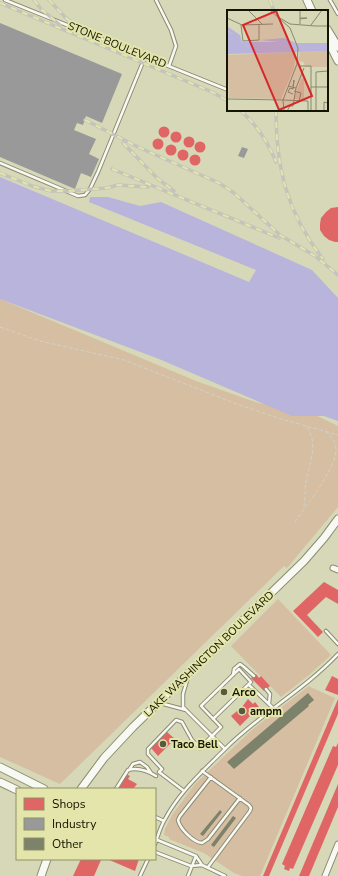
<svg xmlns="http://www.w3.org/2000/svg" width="338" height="876" font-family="'Nunito Sans',sans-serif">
<rect width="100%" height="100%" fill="#d6d8b7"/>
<path fill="#d5bea2" d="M 0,299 L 196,381 L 258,403 L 303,409 L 338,426 L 338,507 L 287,568 L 284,566 L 60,784 L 0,757 Z
M 278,599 L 331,655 L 309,675 L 281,697 L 231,646 Z
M 309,686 L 310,687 L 335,698 L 260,876 L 242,876 L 234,873 L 204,853 L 169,839 L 169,837 L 164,835 L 165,829 L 172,815 L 195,784 L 253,729 Z"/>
<path fill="#b9b4dc" d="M 0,177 L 249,282 L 256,270 L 89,202 L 90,197 L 108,197 L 140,206 L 161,202 L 312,270 L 338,298 L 338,421 L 324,416 L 292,416 L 159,359 L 0,299 Z"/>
<path fill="#e06666" d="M158.5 132a5.5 5.5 0 1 1 11 0a5.5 5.5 0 1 1-11 0Z
M170.5 137a5.5 5.5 0 1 1 11 0a5.5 5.5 0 1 1-11 0Z
M183.5 142a5.5 5.5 0 1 1 11 0a5.5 5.5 0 1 1-11 0Z
M152.5 144a5.5 5.5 0 1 1 11 0a5.5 5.5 0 1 1-11 0Z
M194.5 147a5.5 5.5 0 1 1 11 0a5.5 5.5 0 1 1-11 0Z
M165.5 150a5.5 5.5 0 1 1 11 0a5.5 5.5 0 1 1-11 0Z
M177.5 155a5.5 5.5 0 1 1 11 0a5.5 5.5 0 1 1-11 0Z
M189.5 160a5.5 5.5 0 1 1 11 0a5.5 5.5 0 1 1-11 0Z
M 338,207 L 338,242 L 335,242 L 329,240 L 324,236 L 320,230 L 320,224 L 321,218 L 326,212 L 331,208 Z
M 324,582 L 338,590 L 338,604 L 326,597 L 307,615 L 323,632 L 318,637 L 293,611 Z
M 256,674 L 259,678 L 261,676 L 270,686 L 264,691 L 251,678 Z
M 332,676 L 338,679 L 338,695 L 325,690 Z
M 248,699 L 253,704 L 255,702 L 259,707 L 240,726 L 231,716 L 242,707 Z
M 338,699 L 338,714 L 269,876 L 263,876 Z
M 167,732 L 175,739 L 158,756 L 151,748 Z
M 338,743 L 338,765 L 293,869 L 290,868 L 289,871 L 284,869 L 285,866 L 282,864 L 333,746 L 336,747 Z
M 126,774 L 130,776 L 128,779 L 137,784 L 133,789 L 117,789 Z
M 338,784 L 338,807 L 309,876 L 299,876 Z
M 81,859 L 101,860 L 94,876 L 73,876 Z
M 107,859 L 139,859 L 135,871 Z"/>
<path fill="#999" d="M 0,23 L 122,74 L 102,123 L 86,116 L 83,125 L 77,123 L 74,130 L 96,139 L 89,154 L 99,159 L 91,177 L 81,173 L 75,189 L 0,157 Z
M 242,147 L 248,149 L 244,158 L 238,156 Z"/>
<path fill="#7d826a" d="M 308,693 L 314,700 L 308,705 L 309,706 L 234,769 L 227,762 Z
M 220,810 L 222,812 L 203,836 L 200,834 Z
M 233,816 L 236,818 L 214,847 L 211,845 Z"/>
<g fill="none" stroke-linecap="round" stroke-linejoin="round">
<g stroke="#8b8c72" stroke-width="4.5">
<path id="service" d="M 5,0 L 228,90
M 156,0 L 171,30 L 176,46 L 169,66
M 330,0 L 338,14
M 0,163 L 78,196 L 85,195 L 90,189 L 98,172 L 145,57
M 326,631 L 338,644
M 233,675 L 234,669 L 240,664 L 244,667 L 254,676
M 249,685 L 273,708
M 266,689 L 270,694 L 269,703
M 160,703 L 186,710
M 225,749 C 260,714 304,690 338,654
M 129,770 L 133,764 L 140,762 L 147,767 L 151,773
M 202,771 L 249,805 L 251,808 L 250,811 L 208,867
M 211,777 L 180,816 L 178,820 C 180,829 193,842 202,843 L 208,839 L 240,798
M 116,789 L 128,770 C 138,767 148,771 156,776
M 184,791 L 159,772 L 162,769 L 148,754 L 148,749 L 176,720 L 182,722 L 192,740 L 200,748 L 221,727 L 201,706 L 239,669 L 251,682 L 213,719
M 155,817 L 164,821
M 155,839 L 196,856 L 202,865 L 225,876
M 155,844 C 158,836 160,828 164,821 C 179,792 202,772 225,749 L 183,707 L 183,694 L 188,677
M 155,852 L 191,866 L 202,865
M 140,876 L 148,859
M 188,876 L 196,856"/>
</g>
<g stroke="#8b8c72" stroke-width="7">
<path id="minor" d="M 333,568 L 338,570
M 325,876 L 338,844"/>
</g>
<g stroke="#8b8c72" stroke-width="9">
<path id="tertiary" d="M 327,29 L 338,47"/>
</g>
<g stroke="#8b8c72" stroke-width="9">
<path id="secondary" d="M 307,0 L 312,11
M 327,39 L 338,61
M 0,767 L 44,789
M 0,782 L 17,790
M 81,789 L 104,758 L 133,727 L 304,561 L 324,538 L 338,519
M 41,876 L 47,859"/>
</g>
<path stroke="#d2d2c8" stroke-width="1" stroke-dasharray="4 2" stroke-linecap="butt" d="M 0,327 L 40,341 L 124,360 L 234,403 L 278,418 L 338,435
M 304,507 C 305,499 305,490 306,482 C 309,464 320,441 305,425
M 295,522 C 306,506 337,467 336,449 C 336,441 331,436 325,431"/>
<use href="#service" stroke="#f9f9f4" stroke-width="2.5"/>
<use href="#minor" stroke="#f9f9f4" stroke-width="5"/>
<use href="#tertiary" stroke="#f9f9f4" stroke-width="7"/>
<use href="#secondary" stroke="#f9f9f4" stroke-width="7"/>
<g stroke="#c4c4bb" stroke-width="3.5">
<path id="rail" d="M 34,0 L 41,9 L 60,25
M 49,0 L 66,18 L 91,37
M 270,0 L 274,11
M 0,3 L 212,92 L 228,101
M 240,110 C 256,124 268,142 276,162
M 276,110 C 276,168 287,213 323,259
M 85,120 L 138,147 L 219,183 L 234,193 L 280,235 L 315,256 L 338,275
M 123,143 L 157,178 L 174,191
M 112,169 L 279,238
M 0,173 L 32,186 L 51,191 L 68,191 L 107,188 L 118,185 L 148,187"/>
</g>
<use href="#rail" stroke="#e3e5aa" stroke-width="2" stroke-dasharray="6" stroke-linecap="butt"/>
</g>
<g fill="#585941" stroke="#e3e5aa" stroke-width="1.5">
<circle cx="224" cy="692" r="4"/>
<circle cx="242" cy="711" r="4"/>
<circle cx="163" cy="744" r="4"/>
</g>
<g text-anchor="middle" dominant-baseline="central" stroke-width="4" stroke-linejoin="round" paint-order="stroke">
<g font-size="11" fill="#141401" stroke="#e3e5aa">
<text transform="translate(117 45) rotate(22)">STONE BOULEVARD</text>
<text transform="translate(209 654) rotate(-44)">LAKE WASHINGTON BOULEVARD</text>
</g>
<g font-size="11" font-weight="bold" fill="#141401" stroke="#e3e5aa" text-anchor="start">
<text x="232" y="692">Arco</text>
<text x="250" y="711">ampm</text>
<text x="171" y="744">Taco Bell</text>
</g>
</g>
<g transform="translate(227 10)">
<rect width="101" height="101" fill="#d6d8b7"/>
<path d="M 101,41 L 101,57 L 78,57 L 77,52 L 71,51 L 73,42 ZM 69,42 L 67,58 L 54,89 L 2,88 L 0,45 ZM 74,69 L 77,69 L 77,90 L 67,89 Z" fill="#d5bea2"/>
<path d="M 0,16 L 13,25 L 15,32 L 52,32 L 33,30 L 57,28 L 69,33 L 101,33 L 101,41 L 0,44 L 0,21 L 6,25 L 0,20 Z" fill="#b9b4dc"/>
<path fill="none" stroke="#888a6e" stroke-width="1" d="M 21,0 L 35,14M 43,0 L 63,18 L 71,38 L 70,54 L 56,90 L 57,101M 0,8 L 15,15 L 46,14M 53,8 L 63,14 L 88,16M 73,9 L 80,8 L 73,8M 73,14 L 73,0M 14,15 L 16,31 L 32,30 L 32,14M 84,15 L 95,0M 88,16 L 101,16M 72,56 L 84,56 L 84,101M 66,76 L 67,70 L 66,79 L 63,78 L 61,82 L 66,84M 84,77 L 101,77M 69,78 L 77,58M 67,81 L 74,83 L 72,91M 0,89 L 56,90M 56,90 L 81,91 L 81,101M 60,101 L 63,96 L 66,96 L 69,78 L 61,76M 89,101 L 89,62 L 101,61M 97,101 L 97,92 L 101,93"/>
<path fill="#d62828" fill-opacity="0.15" stroke="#d62828" stroke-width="2" d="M 49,1 L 85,86 L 52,100 L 16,15 Z"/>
<rect width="101" height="101" fill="none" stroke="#141401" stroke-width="2"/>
</g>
<rect x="16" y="788" width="140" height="72" fill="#e3e5aa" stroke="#909166"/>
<rect x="24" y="798" width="20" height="12" fill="#e06666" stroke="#909166"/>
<text x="52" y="808" font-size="12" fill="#141401">Shops</text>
<rect x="24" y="818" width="20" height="12" fill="#999999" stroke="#909166"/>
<text x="52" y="828" font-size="12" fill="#141401">Industry</text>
<rect x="24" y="838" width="20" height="12" fill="#7d826a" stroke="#909166"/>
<text x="52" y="848" font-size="12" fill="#141401">Other</text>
</svg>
